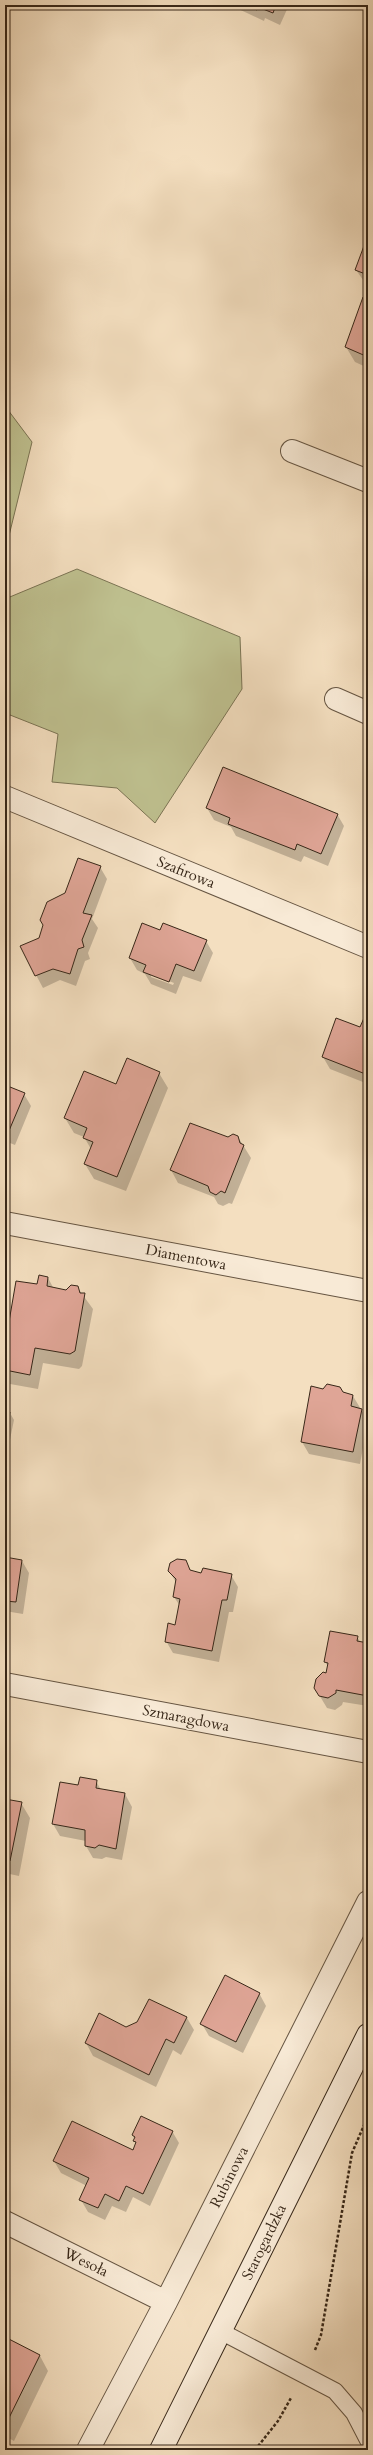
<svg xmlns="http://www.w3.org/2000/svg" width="373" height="2455" font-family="Cardo,serif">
<rect width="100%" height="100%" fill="#f4dfc0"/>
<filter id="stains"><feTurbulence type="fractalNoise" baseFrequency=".005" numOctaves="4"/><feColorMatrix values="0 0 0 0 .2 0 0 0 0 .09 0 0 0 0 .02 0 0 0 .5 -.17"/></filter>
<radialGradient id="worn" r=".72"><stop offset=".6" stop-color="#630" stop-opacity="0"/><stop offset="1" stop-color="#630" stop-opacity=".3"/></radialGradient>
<path fill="#bfc190" stroke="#7b7454" d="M 5,406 L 32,442 L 5,552 Z
M 77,569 L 240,637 L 242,689 L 155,823 L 117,788 L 52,782 L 58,734 L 5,713 L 5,599 Z"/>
<path fill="#0003" fill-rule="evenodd" d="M 230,5 L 289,5 L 280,25 L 265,18 L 264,21 Z
M 368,238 L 368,287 L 356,270 Z
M 368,300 L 368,368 L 355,362 L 346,347 Z
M 207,808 L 337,814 L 344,826 L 328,866 L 304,856 L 301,862 L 236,836 L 231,827 L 214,820 Z
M 100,867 L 107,879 L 92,919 L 98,928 L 88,953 L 90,959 L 85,961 L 76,986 L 60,980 L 43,988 L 21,947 L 40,938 L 65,894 Z
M 143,924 L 161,931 L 206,941 L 213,953 L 201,982 L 183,976 L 176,994 L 151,984 L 145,974 L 137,970 L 130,958 ZM 151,974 L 174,983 L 173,985 L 151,977 Z
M 368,1020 L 368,1084 L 330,1069 L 323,1057 Z
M 159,1073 L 168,1088 L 126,1191 L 94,1179 L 85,1164 L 91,1149 L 84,1137 L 74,1133 L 65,1118 L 117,1085 Z
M 5,1086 L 24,1094 L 31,1106 L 15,1145 L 5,1141 Z
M 238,1137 L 251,1158 L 232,1204 L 229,1203 L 223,1206 L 218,1204 L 214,1197 L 178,1183 L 171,1170 L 228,1138 Z
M 48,1278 L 54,1289 L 67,1291 L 77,1287 L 93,1309 L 82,1366 L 79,1369 L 43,1363 L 38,1389 L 10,1384 L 5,1375 L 5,1350 L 38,1285 Z
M 343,1393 L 353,1396 L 368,1421 L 360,1464 L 309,1454 L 302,1442 Z
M 5,1412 L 10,1413 L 14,1420 L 7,1454 L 5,1453 Z
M 5,1558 L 22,1561 L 29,1573 L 23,1614 L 5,1611 Z
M 185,1561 L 191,1572 L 231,1575 L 238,1587 L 233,1612 L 229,1612 L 219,1662 L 173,1653 L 166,1641 L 176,1626 L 180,1606 L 174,1597 L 177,1584 L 169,1571 Z
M 357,1637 L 361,1643 L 368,1645 L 368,1706 L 343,1702 L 342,1705 L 335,1710 L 327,1708 L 315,1688 L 327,1675 L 328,1667 L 325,1661 Z
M 96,1781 L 101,1790 L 125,1794 L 132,1807 L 122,1860 L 106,1857 L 102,1859 L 93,1858 L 86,1846 L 86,1841 L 60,1836 L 53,1824 L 79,1786 Z
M 5,1800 L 21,1803 L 30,1818 L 19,1876 L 5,1873 Z
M 259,1993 L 266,2006 L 243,2053 L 209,2036 L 202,2024 Z
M 149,2000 L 187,2018 L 194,2030 L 181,2055 L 173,2050 L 156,2087 L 93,2056 L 86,2043 L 100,2015 L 126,2028 L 138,2023 Z
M 172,2131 L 179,2143 L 150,2206 L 133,2197 L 126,2212 L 112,2206 L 105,2220 L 88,2212 L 81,2200 L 87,2186 L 61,2173 L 54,2161 L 133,2151 L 136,2145 L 133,2135 Z
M 5,2339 L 40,2356 L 48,2371 L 14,2441 L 5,2436 Z"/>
<path fill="#dfa596" stroke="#372718" d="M 246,5 L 276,5 L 273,13 L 258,7 L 257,10 Z
M 368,235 L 368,275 L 355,270 Z
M 363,297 L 368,299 L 368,357 L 345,347 Z
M 223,767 L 338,814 L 321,854 L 297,844 L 295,850 L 228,824 L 230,818 L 206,808 Z
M 78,858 L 101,866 L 83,913 L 92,915 L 82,940 L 84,947 L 78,949 L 70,974 L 53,969 L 35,976 L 20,946 L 39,938 L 43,925 L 40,920 L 47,902 L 65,893 Z
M 142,923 L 160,930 L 163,923 L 207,940 L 194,971 L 176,964 L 169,982 L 143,972 L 146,965 L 129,958 Z
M 336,1018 L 360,1027 L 364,1018 L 368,1019 L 368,1075 L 322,1057 Z
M 127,1058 L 160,1072 L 117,1177 L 84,1164 L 93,1142 L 83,1138 L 87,1128 L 64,1118 L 84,1071 L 116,1084 Z
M 5,1085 L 25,1093 L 8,1133 L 5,1132 Z
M 190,1123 L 228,1137 L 233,1134 L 238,1136 L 240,1143 L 244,1145 L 225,1193 L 221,1191 L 216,1195 L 210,1192 L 208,1186 L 170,1170 Z
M 39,1275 L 48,1277 L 47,1286 L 66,1290 L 71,1285 L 78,1286 L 80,1293 L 85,1293 L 75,1351 L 70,1354 L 35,1348 L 30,1375 L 5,1370 L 5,1345 L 16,1281 L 37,1284 Z
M 327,1384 L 340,1387 L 343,1392 L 353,1395 L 351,1406 L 362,1409 L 353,1452 L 301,1442 L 311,1386 L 323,1389 Z
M 5,1411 L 10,1412 L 5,1439 Z
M 5,1557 L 22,1560 L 16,1602 L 5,1601 Z
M 177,1559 L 186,1560 L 190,1570 L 201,1573 L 203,1568 L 232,1574 L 227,1600 L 222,1600 L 212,1651 L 165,1642 L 168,1623 L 175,1625 L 180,1599 L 173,1597 L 176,1579 L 168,1571 L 170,1563 Z
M 330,1631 L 358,1636 L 357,1641 L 368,1643 L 368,1696 L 336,1690 L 336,1693 L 328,1698 L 319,1696 L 314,1688 L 316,1679 L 323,1672 L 326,1673 L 328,1663 L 324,1662 Z
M 80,1777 L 97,1780 L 96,1788 L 125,1793 L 116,1849 L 99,1845 L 95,1848 L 85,1846 L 85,1830 L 52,1824 L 60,1782 L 78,1785 Z
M 5,1799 L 22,1802 L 10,1861 L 5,1860 Z
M 225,1975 L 260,1993 L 236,2042 L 200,2024 Z
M 149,1999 L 187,2017 L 174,2043 L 166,2039 L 149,2075 L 85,2043 L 99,2013 L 126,2027 L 137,2022 Z
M 141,2116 L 173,2131 L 143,2194 L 126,2186 L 119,2201 L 105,2194 L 98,2208 L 79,2200 L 89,2178 L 53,2161 L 72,2121 L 133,2150 L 136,2142 L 133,2141 L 135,2137 L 132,2135 Z
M 5,2337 L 40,2355 L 5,2426 Z"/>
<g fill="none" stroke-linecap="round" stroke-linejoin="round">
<g stroke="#665542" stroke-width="18">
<path id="lane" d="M 220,2331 L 335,2391 L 354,2413 L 368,2440"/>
</g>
<g stroke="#665542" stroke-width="24">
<path id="street" d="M 292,451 L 368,481
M 336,699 L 368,713
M 5,797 L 368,947
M 5,1223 L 368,1291
M 5,1684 L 368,1752
M 5,2222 L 166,2302
M 88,2450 L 166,2302 L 368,1902"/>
</g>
<g stroke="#372718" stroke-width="24">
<path id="secondary" d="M 161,2450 L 368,2035"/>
</g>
<path stroke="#372718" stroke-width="2.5" stroke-dasharray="3 2" stroke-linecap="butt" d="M 315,2350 L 321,2335 L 352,2153 L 368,2116
M 255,2450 L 278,2421 L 291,2398"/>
<use href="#lane" stroke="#f8ead6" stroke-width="16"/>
<use href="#street" stroke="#f8ead6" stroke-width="22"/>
<use href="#secondary" stroke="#f8ead6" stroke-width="22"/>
</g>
<g text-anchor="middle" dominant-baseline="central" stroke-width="3" stroke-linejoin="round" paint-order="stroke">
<g font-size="15" fill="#372718" stroke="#f8ead6">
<text transform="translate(186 872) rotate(22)">Szafirowa</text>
<text transform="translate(186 1257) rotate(11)">Diamentowa</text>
<text transform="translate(186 1718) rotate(11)">Szmaragdowa</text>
<text transform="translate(229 2177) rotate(-63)">Rubinowa</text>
<text transform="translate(264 2242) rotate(-64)">Starogardzka</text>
<text transform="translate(86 2262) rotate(26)">Wesoła</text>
</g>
</g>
<rect width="373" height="2455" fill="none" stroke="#f4dfc0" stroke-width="20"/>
<rect x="6" y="6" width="361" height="2443" fill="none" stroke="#372718" stroke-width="2"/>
<rect x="10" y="10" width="353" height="2435" fill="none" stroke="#372718"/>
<rect width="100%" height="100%" filter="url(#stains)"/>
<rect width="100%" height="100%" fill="url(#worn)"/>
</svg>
